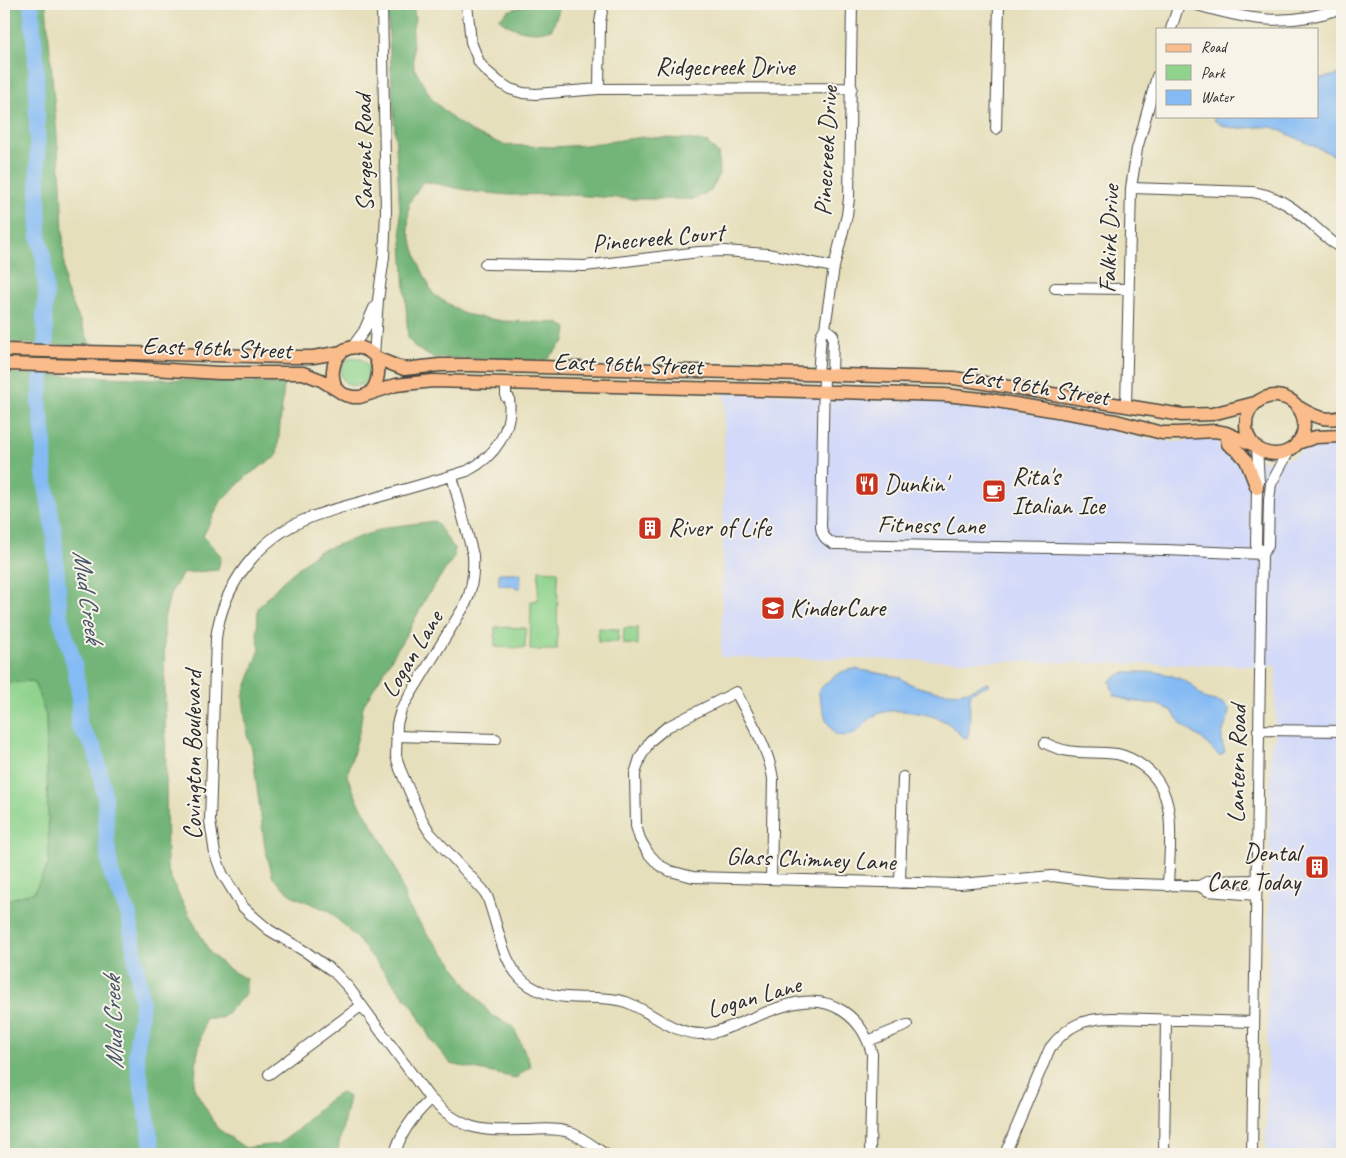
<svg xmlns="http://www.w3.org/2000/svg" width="1346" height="1158" font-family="Caveat,sans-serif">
<rect width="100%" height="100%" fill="#f7f3e8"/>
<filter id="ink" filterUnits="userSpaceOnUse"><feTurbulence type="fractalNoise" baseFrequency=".02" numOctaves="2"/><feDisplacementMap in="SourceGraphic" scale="10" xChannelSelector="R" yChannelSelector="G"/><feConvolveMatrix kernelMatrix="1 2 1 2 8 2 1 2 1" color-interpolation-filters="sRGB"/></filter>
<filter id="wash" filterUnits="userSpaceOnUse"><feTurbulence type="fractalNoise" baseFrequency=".0096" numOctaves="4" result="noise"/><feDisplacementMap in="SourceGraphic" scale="20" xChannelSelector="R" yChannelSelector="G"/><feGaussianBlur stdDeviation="1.12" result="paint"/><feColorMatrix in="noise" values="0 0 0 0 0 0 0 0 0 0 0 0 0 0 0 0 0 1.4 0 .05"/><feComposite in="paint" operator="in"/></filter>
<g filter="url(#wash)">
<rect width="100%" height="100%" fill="#e6dfbb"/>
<path fill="#d2d9f9" d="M 725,392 L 971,401 L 1154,440 L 1177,442 L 1192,440 L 1212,440 L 1268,462 L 1278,462 L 1296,455 L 1315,444 L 1342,441 L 1342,1154 L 1266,1154 L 1271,745 L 1275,739 L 1276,666 L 721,657 Z"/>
<path fill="#8fd38d" stroke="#5d7f5c" d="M341 372a14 14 0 1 1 28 0a14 14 0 1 1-28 0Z
M 539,570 L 558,571 L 557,650 L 530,650 L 531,601 L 538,600 Z
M 495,627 L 526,628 L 525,648 L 495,647 Z
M 598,628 L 619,629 L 618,642 L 598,642 Z
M 624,628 L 638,628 L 638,645 L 623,644 Z
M 34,681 L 46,716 L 49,863 L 34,892 L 4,901 L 4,683 Z"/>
<path fill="#73b578" stroke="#4f7052" d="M 4,4 L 46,4 L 61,183 L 65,287 L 91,346 L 4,343 Z
M 387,4 L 413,4 L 415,18 L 412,32 L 414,68 L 432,99 L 454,120 L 476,134 L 505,145 L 551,147 L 586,145 L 643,137 L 687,139 L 708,143 L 718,154 L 719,173 L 711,191 L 694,199 L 633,199 L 556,194 L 510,195 L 476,192 L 423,181 L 409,203 L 408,230 L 419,264 L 433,294 L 464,314 L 502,321 L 558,323 L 567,328 L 565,341 L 546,360 L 433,358 L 416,348 L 408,338 Z
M 526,4 L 558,4 L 559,10 L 552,29 C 533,35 514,31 499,19 L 508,11 L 526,5 Z
M 4,373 L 284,384 L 277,456 L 248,475 L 221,501 L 203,536 L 221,556 L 218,570 L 183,573 L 170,594 L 164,619 L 167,869 L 179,896 L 210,953 L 227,968 L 246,979 L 246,994 L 222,1018 L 205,1018 L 197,1057 L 194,1088 L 217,1128 L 245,1148 L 279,1144 L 296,1131 L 328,1100 L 341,1093 L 349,1097 L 337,1154 L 4,1154 L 4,901 L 34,892 L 49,863 L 46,716 L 34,681 L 4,683 Z
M 435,521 L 454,548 L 454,557 L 427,596 L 410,628 L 363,706 L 360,729 L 347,776 L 358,801 L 386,848 L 397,872 L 407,904 L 427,934 L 449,959 L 468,987 L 491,1015 L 513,1026 L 531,1066 L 516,1078 L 451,1064 L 431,1040 L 414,1008 L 358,940 L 329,911 L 291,895 L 273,878 L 265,848 L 252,749 L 247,735 L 243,696 L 260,649 L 257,635 L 258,608 L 281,583 L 317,552 L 388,527 Z"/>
<path fill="#85bbf4" stroke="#587390" d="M 1342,74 L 1342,159 L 1275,128 C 1253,123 1234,136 1214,120 L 1214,116 L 1317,116 L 1317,79 Z
M 499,573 L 521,573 L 520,588 L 515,588 L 514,586 L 499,585 Z
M 855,669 L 900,677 C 911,689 947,694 963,692 C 972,691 980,684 989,683 L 989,685 C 984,687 975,689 971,694 C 968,699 972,726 967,738 C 959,737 954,726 946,722 C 931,714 908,710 890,711 C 868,713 866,728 851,735 C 847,737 841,735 836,735 L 826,720 L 818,691 C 829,680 838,670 855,669 Z
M 1155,672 C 1169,674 1181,678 1193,686 C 1197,690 1200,695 1204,698 C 1215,703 1220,698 1229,709 C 1229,726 1216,733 1225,751 L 1222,755 L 1219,756 L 1201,738 L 1183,726 L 1171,710 L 1156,704 L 1130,701 L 1114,695 L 1110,681 C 1121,669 1140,673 1155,672 Z"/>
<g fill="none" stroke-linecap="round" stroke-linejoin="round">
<path stroke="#85bbf4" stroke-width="16" d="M 31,4 L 36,59 L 39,237 L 44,261 L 46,294 L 44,316 L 46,341 L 39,403 L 44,437 L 44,472 L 54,534 L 60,617 L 74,663 L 79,692 L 79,726 L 95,749 L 105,798 L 107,845 L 111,873 L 129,915 L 142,1003 L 136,1054 L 152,1146 L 150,1154"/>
</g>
</g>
<g filter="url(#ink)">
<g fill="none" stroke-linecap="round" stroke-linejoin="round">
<g stroke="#474641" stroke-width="12">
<path id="minor" d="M 467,4 L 471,42 L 479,62 L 484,69 L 499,82 L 510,89 L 523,93 L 536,94 L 599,89 L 852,88
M 1193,4 C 1250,20 1285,28 1342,8
M 1171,29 L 1179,4
M 599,89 L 600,23 L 603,4
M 996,129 L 999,4
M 1131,188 L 1253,192 C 1295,199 1310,227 1342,249
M 485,264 L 585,266 L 699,252 L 724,251 L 767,254 L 834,267
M 1055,288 L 1128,289
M 825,328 L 833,335 L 832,375
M 353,346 L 364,331 L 374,308
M 374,355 L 378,300 L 384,257 L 386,212 L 382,4
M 818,375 L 821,335 L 825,328 L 834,267 L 847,215 L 849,198 L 852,4
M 824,375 L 821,527 C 822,536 826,540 834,544 L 1165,550 L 1262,554
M 506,383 L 506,397 L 509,398 C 513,430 495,457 467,471 C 435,481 403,490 371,499 C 351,505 329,510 309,518 C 259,537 223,585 216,638 L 210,821 L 215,854 L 222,873 L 242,906 L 255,918 L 269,930 L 306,952 L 334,972 L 349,988 L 428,1096 C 463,1133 482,1131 530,1130 C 542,1129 556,1128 569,1132 C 582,1137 594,1147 605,1154
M 1126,406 L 1131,188 L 1137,149 L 1157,76
M 452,476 L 473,555 C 474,573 473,589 465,605 L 401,710 L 397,724 L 396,756 L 400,769 L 421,818 L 430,833 L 483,890 L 487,896 C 505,944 502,991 566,997 C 587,999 606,996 626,1002 C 652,1012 673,1034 702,1034 C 713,1034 722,1030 732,1026 C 766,1014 808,987 843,1011 C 859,1022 867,1035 872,1054 L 870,1154
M 1262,554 L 1268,546 L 1269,500 L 1271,484 L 1290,449
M 1258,730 L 1342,731
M 396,736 L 496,739
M 1045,743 C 1072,757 1089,750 1117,754 C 1127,756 1136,761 1144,767 C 1180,793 1169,847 1168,886
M 771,879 L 773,779 C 769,748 750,720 736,692 L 667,727 L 650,741 L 640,758 L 635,774 L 636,826 L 640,839 L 648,853 L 659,865 L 670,871 L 693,877 L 960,884 L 1052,876 L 1107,883 L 1199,886 L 1208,891 L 1256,895
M 900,883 L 903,777
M 1199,886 L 1209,881 L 1256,880
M 868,1041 L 907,1025
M 269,1074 L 361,1006
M 395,1154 C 400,1133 415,1114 431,1099
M 1005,1154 L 1050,1048 C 1068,1025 1084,1018 1113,1018 L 1254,1022
M 1164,1154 L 1166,1020
M 1252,1154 L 1262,554 L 1256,545 L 1257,488 L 1259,482 L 1257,447"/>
</g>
<g stroke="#474641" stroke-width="15">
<path id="major" d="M 4,350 L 291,357 L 313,357 L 342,352
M 376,358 L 404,369 L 440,365 L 468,365 L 954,378 L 1182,415 L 1212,414 L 1255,403
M 4,364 L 120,367 L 219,373 L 303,373 L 321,380 L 345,395 L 353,397 L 360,397 L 396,385 L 433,381 L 945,395 L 991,400 L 1116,421 L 1162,433 L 1177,433 L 1215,431 L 1226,433 L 1254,445
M 336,389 C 334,383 332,376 333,370 C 336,346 357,341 374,355 C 381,367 379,384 369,394
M1246 425a29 29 0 1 1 58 0a29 29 0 1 1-58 0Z
M 1298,407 C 1313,416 1325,422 1342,417
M 1226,433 L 1228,444 L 1240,453 L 1246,460 L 1257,488
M 1297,443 L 1316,437 L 1342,436"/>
</g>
<use href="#minor" stroke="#fff" stroke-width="10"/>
<use href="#major" stroke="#f9bc8a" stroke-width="12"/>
</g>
</g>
<defs>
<g id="restaurant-square" transform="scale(1.25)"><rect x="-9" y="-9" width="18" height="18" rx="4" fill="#c8321e" stroke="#f7f3e8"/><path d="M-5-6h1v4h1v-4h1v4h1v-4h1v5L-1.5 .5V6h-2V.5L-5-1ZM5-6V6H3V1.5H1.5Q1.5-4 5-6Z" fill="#fff"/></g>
<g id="cafe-square" transform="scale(1.25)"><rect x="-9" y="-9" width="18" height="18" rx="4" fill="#c8321e" stroke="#f7f3e8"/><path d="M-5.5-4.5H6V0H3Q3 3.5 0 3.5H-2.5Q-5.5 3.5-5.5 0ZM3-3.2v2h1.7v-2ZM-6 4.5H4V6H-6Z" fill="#fff"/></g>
<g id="building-square" transform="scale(1.25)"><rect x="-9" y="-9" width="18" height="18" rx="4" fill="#c8321e" stroke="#f7f3e8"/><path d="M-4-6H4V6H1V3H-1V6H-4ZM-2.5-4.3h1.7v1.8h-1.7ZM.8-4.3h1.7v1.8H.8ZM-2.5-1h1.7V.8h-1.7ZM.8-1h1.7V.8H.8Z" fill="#fff"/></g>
<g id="school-square" transform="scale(1.25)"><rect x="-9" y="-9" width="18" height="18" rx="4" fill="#c8321e" stroke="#f7f3e8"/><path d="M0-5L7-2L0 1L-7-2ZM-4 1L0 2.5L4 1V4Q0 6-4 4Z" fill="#fff"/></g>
</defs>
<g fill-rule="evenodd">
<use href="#restaurant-square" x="867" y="484"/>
<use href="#cafe-square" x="994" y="491"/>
<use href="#building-square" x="650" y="528"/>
<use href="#school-square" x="773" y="608"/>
<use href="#building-square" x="1317" y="867"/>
</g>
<g text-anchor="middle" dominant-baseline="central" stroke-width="4" stroke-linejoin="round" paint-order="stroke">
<g font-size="25" fill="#2b2b2b" stroke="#f7f3e8">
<text x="725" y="67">Ridgecreek Drive</text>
<text transform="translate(826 151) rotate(-87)">Pinecreek Drive</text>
<text transform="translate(364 153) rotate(-91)">Sargent Road</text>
<text transform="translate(658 238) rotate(-5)">Pinecreek Court</text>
<text transform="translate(1109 239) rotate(-88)">Falkirk Drive</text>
<text transform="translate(217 348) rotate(2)">East 96th Street</text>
<text transform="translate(628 364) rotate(2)">East 96th Street</text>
<text transform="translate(1035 386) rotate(9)">East 96th Street</text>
<text transform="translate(931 525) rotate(1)">Fitness Lane</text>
<text transform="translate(412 654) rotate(-59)">Logan Lane</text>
<text transform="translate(193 755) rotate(-90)">Covington Boulevard</text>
<text transform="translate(1237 764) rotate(-89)">Lantern Road</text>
<text transform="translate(811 859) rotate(2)">Glass Chimney Lane</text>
<text transform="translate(754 997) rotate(-16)">Logan Lane</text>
</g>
<g font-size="25" fill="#2b2b2b" stroke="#f7f3e8" text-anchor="start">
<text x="1012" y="477">Rita's<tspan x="1012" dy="29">Italian Ice</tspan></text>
<text x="884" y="484">Dunkin'</text>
<text x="668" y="528">River of Life</text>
<text x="790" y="608">KinderCare</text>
<text x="1300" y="853" text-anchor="end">Dental<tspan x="1300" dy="29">Care Today</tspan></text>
</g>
<g font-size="26" font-style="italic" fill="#465667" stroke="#f7f3e8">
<text transform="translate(88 596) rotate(82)">Mud Creek</text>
<text transform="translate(113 1023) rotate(-92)">Mud Creek</text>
</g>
</g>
<rect width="1346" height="1158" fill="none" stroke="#f7f3e8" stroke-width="20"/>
<rect x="1156" y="28" width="162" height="90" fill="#f7f3e8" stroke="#a5a39c"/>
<rect x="1166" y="44" width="25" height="8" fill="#f9bc8a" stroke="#a5a39c"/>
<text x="1201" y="52" font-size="15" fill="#2b2b2b">Road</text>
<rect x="1166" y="65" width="25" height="15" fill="#8fd38d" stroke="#a5a39c"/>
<text x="1201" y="78" font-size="15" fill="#2b2b2b">Park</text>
<rect x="1166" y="90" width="25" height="15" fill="#85bbf4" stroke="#a5a39c"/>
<text x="1201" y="102" font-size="15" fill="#2b2b2b">Water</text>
</svg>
